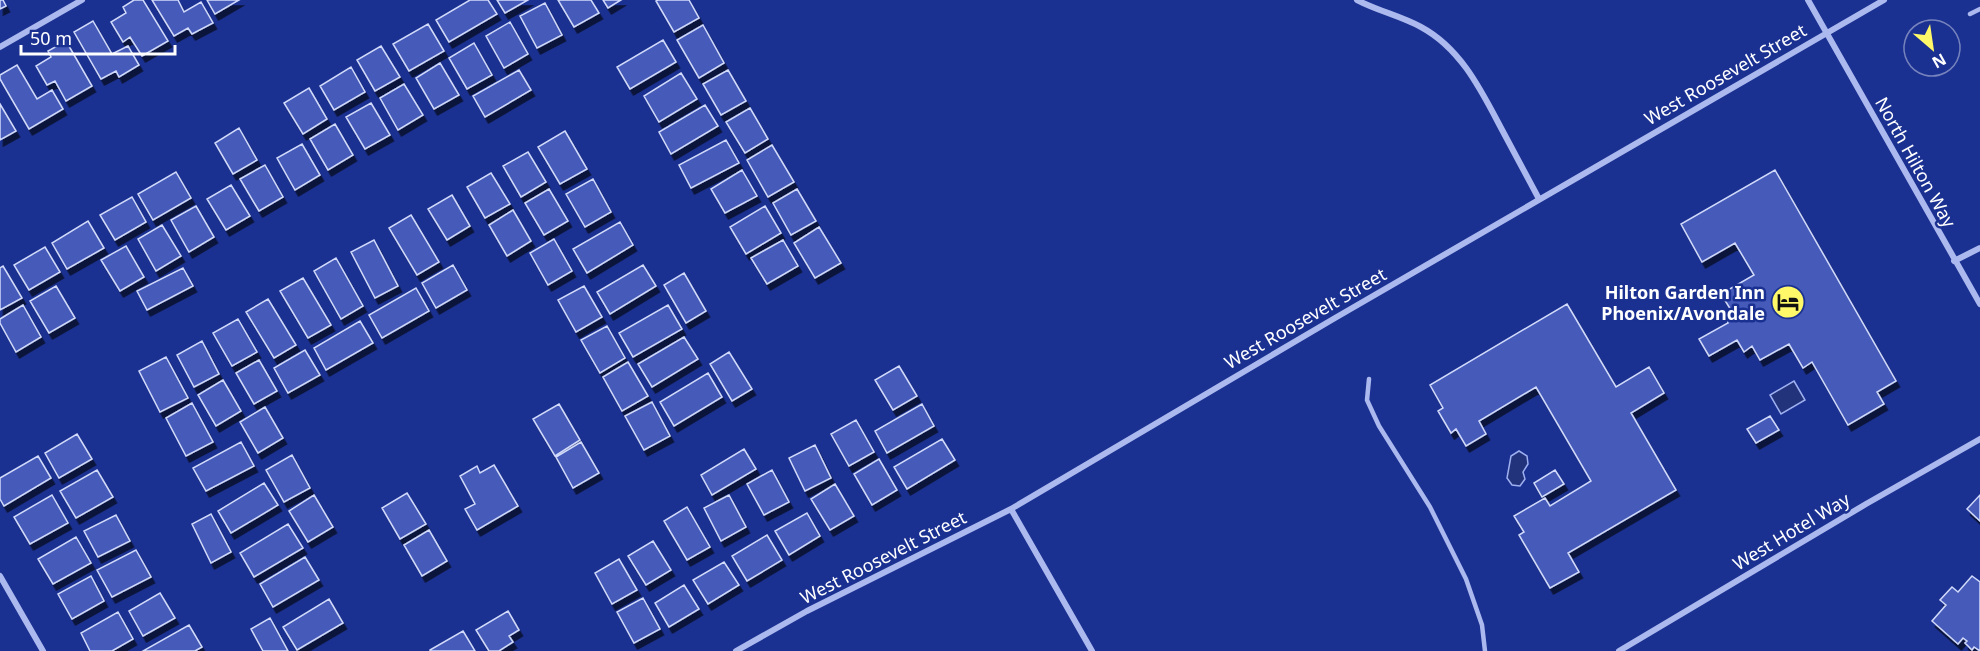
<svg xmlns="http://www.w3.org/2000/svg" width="1980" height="651" font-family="'Noto Sans',sans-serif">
<defs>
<filter id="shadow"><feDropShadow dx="3.5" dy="6" stdDeviation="0" flood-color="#0009"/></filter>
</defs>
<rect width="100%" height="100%" fill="#1b3191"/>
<path fill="#22337c" stroke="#9eb0f0" stroke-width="1.5" d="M 1794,381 L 1805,400 L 1781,414 L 1770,395 Z
M 1519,451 L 1527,456 L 1528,464 L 1523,472 L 1525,479 L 1520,486 L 1512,485 L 1507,478 L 1511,456 Z"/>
<path fill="#445ab9" stroke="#d1dafa" stroke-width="1.5" filter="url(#shadow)" d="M 0,0 L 3,0 L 6,6 L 0,9 Z
M 134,0 L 143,0 L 168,41 L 142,56 L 130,37 L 123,42 L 111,22 L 126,13 L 123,7 Z
M 152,0 L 178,0 L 184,12 L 201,2 L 213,23 L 192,34 L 188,28 L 174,36 Z
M 207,0 L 239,0 L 215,14 Z
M 470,0 L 488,0 L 497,14 L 449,42 L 436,20 Z
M 497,0 L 528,0 L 505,13 Z
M 558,0 L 591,0 L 599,13 L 574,27 Z
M 603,0 L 621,0 L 608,8 Z
M 658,0 L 689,0 L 699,18 L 674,32 L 656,1 Z
M 545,3 L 562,35 L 537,48 L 520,16 Z
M 93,21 L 112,54 L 128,46 L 139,65 L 119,77 L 116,71 L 101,79 L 74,32 Z
M 510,22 L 528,54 L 504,68 L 486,36 Z
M 428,24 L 444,51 L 409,71 L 393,44 Z
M 703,25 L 724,63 L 699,78 L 677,40 Z
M 663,40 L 676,62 L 630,89 L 617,67 Z
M 66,41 L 92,86 L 66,101 L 55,81 L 47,85 L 36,66 L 51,57 L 48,51 Z
M 474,43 L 492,75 L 467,89 L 449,58 Z
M 381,46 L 400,77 L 375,91 L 357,60 Z
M 440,63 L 459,95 L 434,109 L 416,78 Z
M 17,65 L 37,99 L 52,90 L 63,109 L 29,129 L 0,79 L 0,75 Z
M 351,67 L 365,92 L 334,110 L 320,86 Z
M 519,70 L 531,90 L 485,117 L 473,96 Z
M 728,70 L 746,101 L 721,115 L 703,84 Z
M 681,73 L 697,99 L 659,122 L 644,96 Z
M 404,84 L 423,115 L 398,130 L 380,98 Z
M 309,88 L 327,119 L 303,134 L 284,103 Z
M 371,103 L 390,135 L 365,149 L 346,117 Z
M 0,104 L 16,131 L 0,140 Z
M 705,105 L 718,126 L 671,154 L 659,132 Z
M 750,108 L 768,139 L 745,153 L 726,122 Z
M 335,124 L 353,155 L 328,170 L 310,139 Z
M 239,128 L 257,160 L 233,174 L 215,143 Z
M 565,131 L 587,169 L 560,184 L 538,147 Z
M 726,140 L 739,163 L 691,188 L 679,165 Z
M 302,144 L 320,175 L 295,190 L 277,158 Z
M 772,145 L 794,182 L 768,197 L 747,160 Z
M 528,152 L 546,182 L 521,197 L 503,166 Z
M 265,165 L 283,197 L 259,211 L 240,179 Z
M 742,170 L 757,196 L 725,213 L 711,189 Z
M 1775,170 L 1896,381 L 1877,392 L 1884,404 L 1848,425 L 1812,362 L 1803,368 L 1789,344 L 1760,360 L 1752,346 L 1744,352 L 1737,340 L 1709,356 L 1699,339 L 1728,323 L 1723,314 L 1731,310 L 1721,294 L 1754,275 L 1735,243 L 1702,262 L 1681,224 Z
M 176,172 L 191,198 L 153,220 L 138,194 Z
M 491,173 L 510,204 L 485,218 L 467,187 Z
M 593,179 L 611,212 L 585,227 L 566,194 Z
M 231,185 L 250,216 L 226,230 L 207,199 Z
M 549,189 L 568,221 L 544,235 L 525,203 Z
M 797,189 L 816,221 L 791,235 L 773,203 Z
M 452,195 L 470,226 L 447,240 L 428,209 Z
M 132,197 L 146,222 L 115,240 L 100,215 Z
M 196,206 L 214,237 L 189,252 L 171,220 Z
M 765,206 L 781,233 L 746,254 L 730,227 Z
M 513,210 L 531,241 L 507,256 L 489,225 Z
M 411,215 L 439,262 L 417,275 L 389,228 Z
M 88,221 L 104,248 L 67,269 L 52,243 Z
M 620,222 L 633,245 L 587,273 L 573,249 Z
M 162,225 L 181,256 L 156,271 L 138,239 Z
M 819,227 L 841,263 L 815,278 L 794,243 Z
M 554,239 L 572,271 L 548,285 L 530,253 Z
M 374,240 L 398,286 L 375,298 L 351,252 Z
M 783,240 L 798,266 L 767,284 L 751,258 Z
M 126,246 L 144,277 L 120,291 L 101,260 Z
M 45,247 L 60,272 L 29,290 L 14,265 Z
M 336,258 L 363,306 L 341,319 L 314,271 Z
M 453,265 L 467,290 L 436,308 L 422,283 Z
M 643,265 L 656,286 L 610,314 L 597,292 Z
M 3,266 L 22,298 L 0,310 L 0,268 Z
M 183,268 L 193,286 L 147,310 L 137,291 Z
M 684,273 L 706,311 L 686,323 L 664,285 Z
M 303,278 L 331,325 L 308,338 L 280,291 Z
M 56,286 L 75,318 L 49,333 L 30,301 Z
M 584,286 L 602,317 L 576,332 L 558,300 Z
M 416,288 L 429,311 L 382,338 L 369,315 Z
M 268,299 L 296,345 L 274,358 L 246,312 Z
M 1567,304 L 1616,387 L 1649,367 L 1664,393 L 1631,413 L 1676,490 L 1568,553 L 1579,572 L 1550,588 L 1519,535 L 1524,532 L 1514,516 L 1545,498 L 1550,506 L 1591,481 L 1536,387 L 1479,421 L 1486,434 L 1466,446 L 1456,429 L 1451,433 L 1438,411 L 1443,408 L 1430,385 Z
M 23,305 L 41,337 L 16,352 L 0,323 L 0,319 Z
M 668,305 L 682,329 L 633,357 L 619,333 Z
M 238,319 L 257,352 L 232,366 L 213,333 Z
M 360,321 L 373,343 L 326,370 L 314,348 Z
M 607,326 L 625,358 L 600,373 L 581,340 Z
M 684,337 L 698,359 L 652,387 L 638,364 Z
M 202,341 L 219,374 L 194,387 L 177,355 Z
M 305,350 L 320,375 L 288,393 L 274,368 Z
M 729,352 L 752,389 L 732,401 L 710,364 Z
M 166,357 L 188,398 L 160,412 L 139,371 Z
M 259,360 L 277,391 L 254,404 L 236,373 Z
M 628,362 L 648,396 L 622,411 L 603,377 Z
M 899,366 L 917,396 L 893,410 L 875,380 Z
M 708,373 L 722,397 L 674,426 L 660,402 Z
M 223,380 L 241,411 L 216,426 L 198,395 Z
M 652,402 L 670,436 L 644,450 L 625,416 Z
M 192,403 L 213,442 L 186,456 L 166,418 Z
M 559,404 L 580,440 L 555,456 L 533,419 Z
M 922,404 L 934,426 L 887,453 L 875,431 Z
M 265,407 L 283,438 L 258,453 L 240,422 Z
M 1770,416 L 1779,430 L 1756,443 L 1747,429 Z
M 856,420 L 874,452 L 849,466 L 831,434 Z
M 77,434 L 92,459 L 59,478 L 45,453 Z
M 942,439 L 955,460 L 907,489 L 894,467 Z
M 241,442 L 254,466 L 206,491 L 193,468 Z
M 581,442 L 599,473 L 573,488 L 556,457 Z
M 815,445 L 831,478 L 805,491 L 789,458 Z
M 744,449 L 756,469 L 712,495 L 701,475 Z
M 292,455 L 310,488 L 284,502 L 266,470 Z
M 38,456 L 51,478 L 4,506 L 0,499 L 0,478 Z
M 879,459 L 897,490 L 872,505 L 854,474 Z
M 494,465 L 518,506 L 477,530 L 465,509 L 475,504 L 460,476 L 477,466 L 480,473 Z
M 97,470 L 113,497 L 76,518 L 60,491 Z
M 772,470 L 789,502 L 764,515 L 747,484 Z
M 1555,470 L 1564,484 L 1542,497 L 1534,483 Z
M 264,483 L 278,505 L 231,533 L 218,511 Z
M 835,484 L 854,516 L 830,530 L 811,499 Z
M 407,493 L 426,524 L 400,539 L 382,508 Z
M 52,495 L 68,523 L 30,544 L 14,517 Z
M 314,495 L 333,527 L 308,542 L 289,511 Z
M 729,495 L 746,527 L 721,541 L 704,508 Z
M 1980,495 L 1980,521 L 1967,509 Z
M 687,507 L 710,547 L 687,560 L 664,521 Z
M 807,513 L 820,536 L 789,555 L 775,531 Z
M 211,514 L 231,552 L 211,563 L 192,524 Z
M 116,515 L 130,541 L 98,557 L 84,531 Z
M 288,524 L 303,548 L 254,577 L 240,553 Z
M 429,530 L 447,561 L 422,576 L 404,545 Z
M 767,535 L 782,560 L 747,581 L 732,556 Z
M 76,537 L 91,563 L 53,584 L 38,559 Z
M 653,541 L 671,570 L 646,585 L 628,556 Z
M 136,550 L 151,577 L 112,597 L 97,570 Z
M 305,557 L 319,580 L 273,607 L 260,584 Z
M 619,559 L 637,590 L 612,604 L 595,573 Z
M 724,562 L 739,585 L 708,604 L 693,580 Z
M 91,576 L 104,601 L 72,619 L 58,594 Z
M 1972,576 L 1980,582 L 1980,651 L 1974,647 L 1972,650 L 1965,643 L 1967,641 L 1963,638 L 1958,644 L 1932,621 L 1946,605 L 1940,600 L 1952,587 L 1958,592 Z
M 684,585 L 699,609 L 669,627 L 655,603 Z
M 160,593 L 175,618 L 143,636 L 129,611 Z
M 643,598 L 660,629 L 634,643 L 617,612 Z
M 329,599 L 343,623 L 297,650 L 283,627 Z
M 508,611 L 519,630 L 509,636 L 513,642 L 499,651 L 489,651 L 476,630 Z
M 118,612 L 133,639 L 112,651 L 90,651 L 81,633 Z
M 270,618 L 288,651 L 263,651 L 251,629 Z
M 189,625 L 202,647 L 195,651 L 143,651 Z
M 463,631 L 475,651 L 430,651 L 430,650 Z"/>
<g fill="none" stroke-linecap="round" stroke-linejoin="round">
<path stroke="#abb9ef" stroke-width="4.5" d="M 1970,14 L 1980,9
M 1369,379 L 1367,400 L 1379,426 L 1430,507 L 1466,579 L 1482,625 L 1485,651"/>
<path stroke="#abb9ef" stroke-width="6" d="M 1357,0 C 1378,11 1401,16 1421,27 C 1460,48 1480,88 1500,126 C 1513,150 1526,175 1539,199
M 1808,0 L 1980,304
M 0,47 L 82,0
M 1954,261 L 1980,248
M 1011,509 L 1092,651
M 0,576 L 43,651
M 736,651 L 807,611 L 1011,509 L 1335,318 L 1884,0
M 1619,651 L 1866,504 L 1980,439"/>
</g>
<defs>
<g id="hotel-disc" transform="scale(1.725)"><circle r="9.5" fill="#fff969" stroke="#1b3191"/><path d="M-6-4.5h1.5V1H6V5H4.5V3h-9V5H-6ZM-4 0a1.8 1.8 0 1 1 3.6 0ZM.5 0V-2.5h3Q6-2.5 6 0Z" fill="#111"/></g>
</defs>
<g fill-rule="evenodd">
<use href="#hotel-disc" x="1788" y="302"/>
</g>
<g text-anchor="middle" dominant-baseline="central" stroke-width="5" stroke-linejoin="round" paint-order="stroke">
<g font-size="18" fill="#fff" stroke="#1b3191">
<text transform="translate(1725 74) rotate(-30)">West Roosevelt Street</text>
<text transform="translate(1916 162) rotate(61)">North Hilton Way</text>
<text transform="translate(1305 318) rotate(-30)">West Roosevelt Street</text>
<text transform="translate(1791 531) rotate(-31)">West Hotel Way</text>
<text transform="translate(883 557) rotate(-27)">West Roosevelt Street</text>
</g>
<g font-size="18" font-weight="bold" fill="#fff" stroke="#1b3191" text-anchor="end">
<text x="1765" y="292">Hilton Garden Inn<tspan x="1765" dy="21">Phoenix/Avondale</tspan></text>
</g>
</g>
<g transform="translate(1932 48) rotate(151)"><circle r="28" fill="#1b3191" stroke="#7683bd" stroke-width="1.5"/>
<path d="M0-4.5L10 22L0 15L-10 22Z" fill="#fff969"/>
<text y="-9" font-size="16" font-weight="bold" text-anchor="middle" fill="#ffffff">N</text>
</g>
<path d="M21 45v9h154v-9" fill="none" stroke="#ffffff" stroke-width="3"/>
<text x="30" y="45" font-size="18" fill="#ffffff" stroke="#1b3191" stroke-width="4.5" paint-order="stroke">50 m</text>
</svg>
